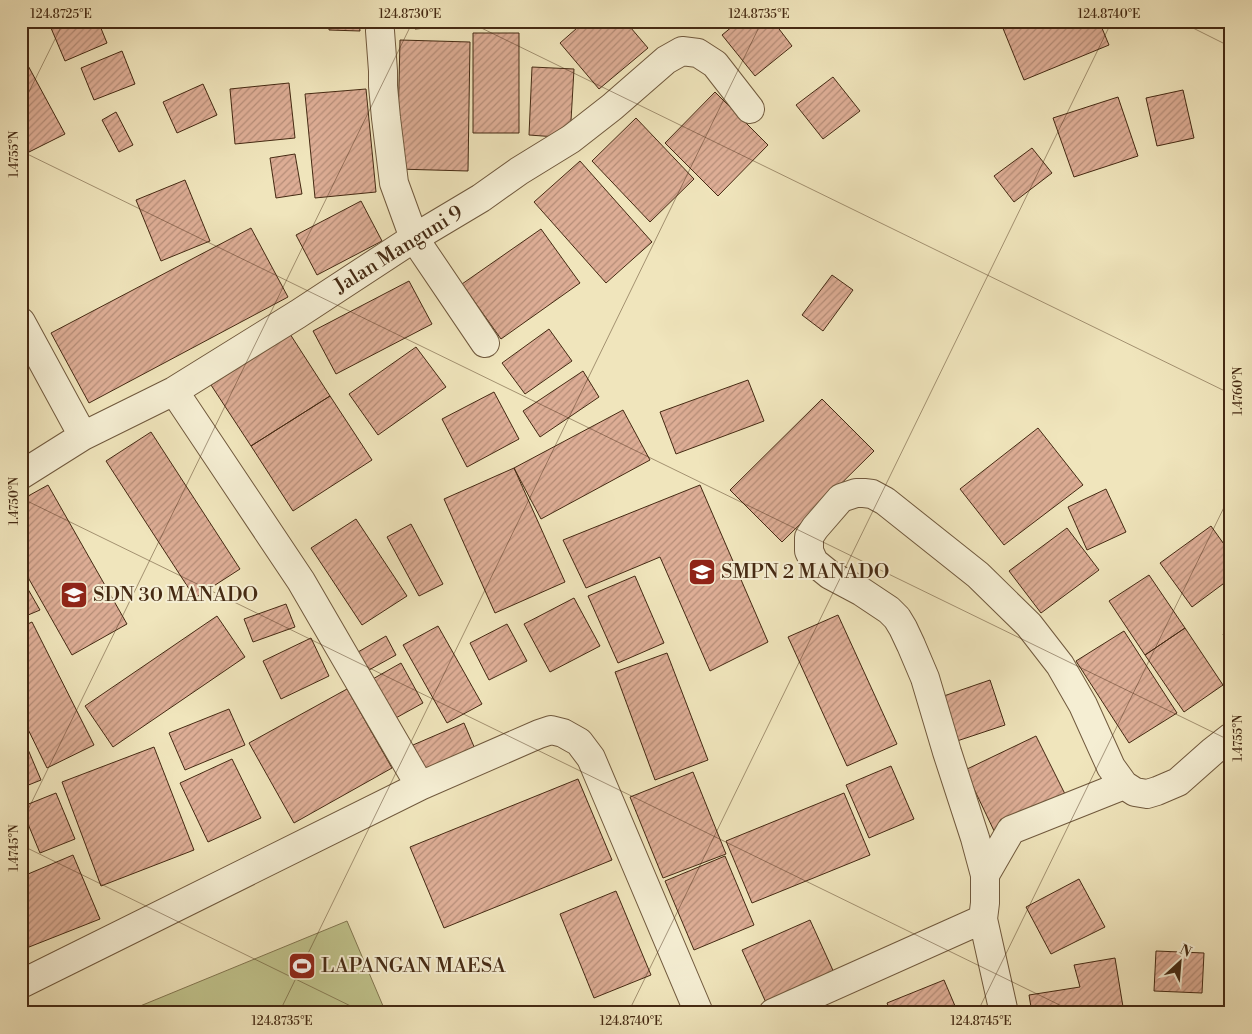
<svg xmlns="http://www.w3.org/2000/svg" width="1252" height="1034" font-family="'Libre Bodoni',serif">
<defs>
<pattern id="building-hatch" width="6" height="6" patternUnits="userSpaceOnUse" patternTransform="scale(1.25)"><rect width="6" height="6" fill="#ddad95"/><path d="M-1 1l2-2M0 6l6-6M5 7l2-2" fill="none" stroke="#b58d78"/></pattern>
</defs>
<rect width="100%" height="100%" fill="#f0e5bc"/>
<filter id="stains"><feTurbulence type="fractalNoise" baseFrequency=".004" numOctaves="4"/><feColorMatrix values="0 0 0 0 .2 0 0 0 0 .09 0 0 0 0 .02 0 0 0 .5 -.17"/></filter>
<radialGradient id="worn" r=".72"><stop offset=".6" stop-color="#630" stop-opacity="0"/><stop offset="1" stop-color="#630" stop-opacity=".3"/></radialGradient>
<path fill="#c0c38c" stroke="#827650" d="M 347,921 L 386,1013 L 129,1013 L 128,1011 Z"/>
<path fill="url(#building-hatch)" stroke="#452a13" d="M 48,21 L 98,21 L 107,43 L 65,61 Z
M 329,21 L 359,21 L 360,31 L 329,30 Z
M 414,21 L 483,21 L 483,23 L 415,29 Z
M 585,21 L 625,21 L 648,48 L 599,89 L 560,43 Z
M 739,21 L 773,21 L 792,46 L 755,76 L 722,35 Z
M 1000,21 L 1099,21 L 1109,45 L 1024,80 Z
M 473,33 L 519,33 L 519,133 L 473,133 Z
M 400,40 L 470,42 L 468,171 L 397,169 Z
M 122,51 L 135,84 L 94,100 L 81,68 Z
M 25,60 L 65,134 L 21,156 L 21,62 Z
M 532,67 L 574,69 L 570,138 L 529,135 Z
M 833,77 L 860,111 L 823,139 L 796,105 Z
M 289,83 L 295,138 L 235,144 L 230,89 Z
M 203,84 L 217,115 L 177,133 L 163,102 Z
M 366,89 L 376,192 L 315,198 L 305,94 Z
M 1183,90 L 1194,138 L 1157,146 L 1146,98 Z
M 715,92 L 768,145 L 718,196 L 665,143 Z
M 1118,97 L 1138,156 L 1074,177 L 1053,118 Z
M 116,112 L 133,145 L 119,152 L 102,120 Z
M 636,118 L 694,179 L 650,222 L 592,161 Z
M 1032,148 L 1052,173 L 1014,202 L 994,176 Z
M 295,154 L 302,194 L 276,198 L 270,158 Z
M 580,161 L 652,242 L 606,283 L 534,202 Z
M 185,180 L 210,241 L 161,261 L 136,200 Z
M 361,201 L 382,241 L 317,275 L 296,235 Z
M 251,228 L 288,297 L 89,403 L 51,333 Z
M 541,229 L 580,283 L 501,339 L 462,284 Z
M 832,275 L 853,290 L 823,331 L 802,315 Z
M 409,281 L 432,324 L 336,374 L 313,331 Z
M 549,329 L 572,361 L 525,394 L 502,363 Z
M 290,334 L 330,396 L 251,446 L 211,385 Z
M 416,347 L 446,387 L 378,435 L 349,394 Z
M 583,371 L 599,397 L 540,437 L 523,411 Z
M 748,380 L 764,421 L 676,454 L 660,412 Z
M 494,392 L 519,439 L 467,467 L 442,419 Z
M 330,396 L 372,460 L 293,511 L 251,446 Z
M 822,399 L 874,451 L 782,542 L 730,490 Z
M 623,410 L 650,460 L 541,519 L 514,468 Z
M 1038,428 L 1083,485 L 1004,545 L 960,489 Z
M 151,432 L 240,569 L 195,598 L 106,461 Z
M 514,468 L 565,582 L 495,613 L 444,499 Z
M 48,485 L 127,624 L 72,655 L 21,565 L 21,500 Z
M 700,485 L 768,642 L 710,671 L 660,557 L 586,588 L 563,540 Z
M 1106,489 L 1126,532 L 1087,550 L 1068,507 Z
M 356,519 L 407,596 L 362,625 L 311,548 Z
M 411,524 L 443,584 L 419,596 L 387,537 Z
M 1211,526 L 1231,554 L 1231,578 L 1192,607 L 1160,563 Z
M 1067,528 L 1099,570 L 1041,613 L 1009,571 Z
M 1149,575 L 1185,628 L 1145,655 L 1109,601 Z
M 635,576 L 664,643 L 618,663 L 588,596 Z
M 21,577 L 40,610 L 21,618 Z
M 574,598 L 600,646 L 550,672 L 524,624 Z
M 286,604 L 295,627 L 253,642 L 244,619 Z
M 838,615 L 897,744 L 847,766 L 788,637 Z
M 217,616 L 245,657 L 113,747 L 85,706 Z
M 1231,621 L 1231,640 L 1223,635 Z
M 32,622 L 94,745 L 47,768 L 21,715 L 21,627 Z
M 507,624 L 527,661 L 489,680 L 470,643 Z
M 438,626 L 482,704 L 447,723 L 403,645 Z
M 1185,628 L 1223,685 L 1184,712 L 1145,655 Z
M 1124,631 L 1177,713 L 1129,743 L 1076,661 Z
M 386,636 L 396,655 L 369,670 L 358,652 Z
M 311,638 L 329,676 L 281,699 L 263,661 Z
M 667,653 L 708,760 L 655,780 L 615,672 Z
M 401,663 L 423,703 L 394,719 L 371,680 Z
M 990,680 L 1005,725 L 954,742 L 938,698 Z
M 347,689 L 392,768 L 294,823 L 249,743 Z
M 229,709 L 245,745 L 185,770 L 169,733 Z
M 464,723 L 475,749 L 424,771 L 413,745 Z
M 21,733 L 41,780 L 21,788 Z
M 1036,736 L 1068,800 L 996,835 L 965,770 Z
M 154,747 L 194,850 L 101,886 L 62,782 Z
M 232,759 L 261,818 L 208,842 L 180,783 Z
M 891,766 L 914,819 L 869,838 L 846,785 Z
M 693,772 L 726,854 L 663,878 L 630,797 Z
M 578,779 L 612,860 L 444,928 L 410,847 Z
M 56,793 L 75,839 L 40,853 L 21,807 Z
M 844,793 L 870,855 L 752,903 L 726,841 Z
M 73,855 L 100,919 L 24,949 L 21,943 L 21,877 Z
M 725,856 L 754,925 L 694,950 L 665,881 Z
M 1079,879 L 1105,927 L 1051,954 L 1026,907 Z
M 616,891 L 651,975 L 594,998 L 560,914 Z
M 810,920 L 836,977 L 768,1007 L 742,950 Z
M 1156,951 L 1204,953 L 1202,993 L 1154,991 Z
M 1115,958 L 1124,1013 L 1032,1013 L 1029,995 L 1080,987 L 1074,965 Z
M 944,980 L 958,1013 L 891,1013 L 887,1003 Z"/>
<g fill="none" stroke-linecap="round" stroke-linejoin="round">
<g stroke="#70593d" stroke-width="30">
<path id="street" d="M 380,31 L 383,71 L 383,86 L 386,118 L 394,183 L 414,238 L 485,343
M 21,322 L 83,436
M 174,391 L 301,581 L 420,786
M 21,475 L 83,436 L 174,391 L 298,314 L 414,238 L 481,198 L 519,171 L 571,139 L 612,107 L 666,60 L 682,51 L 698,53 L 715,64 L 750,109
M 985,875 L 1011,830 L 1124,785
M 983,919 L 985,903 L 985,875 L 975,838 L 947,752 L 925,678 L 911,645 L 903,628 L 897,618 L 889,610 L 862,592 L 830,575 L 814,562 L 809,551 L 809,537 L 815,528 L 841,498 L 856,493 L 864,493 L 872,494 L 885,501 L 978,575 L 1029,625 L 1060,665 L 1083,705 L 1111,767 L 1124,785 L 1135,792 L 1147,794 L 1157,791 L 1178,782 L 1213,751 L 1231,737
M 21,984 L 420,786 L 539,734 L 551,730 L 563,733 L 579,742 L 591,758 L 699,1013
M 773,1013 L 983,919 L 1004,1013"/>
</g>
<use href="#street" stroke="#f5eed3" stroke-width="28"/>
</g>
<path fill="none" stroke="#452a13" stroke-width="1" stroke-opacity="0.45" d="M 467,21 L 1231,394M 1179,21 L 1231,47M 21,108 L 64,21M 21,151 L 1231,741M 21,498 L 1076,1013M 21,824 L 413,21M 21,845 L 365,1013M 279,1013 L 762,21M 628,1013 L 1112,21M 977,1013 L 1231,493"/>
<defs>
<g id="school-square" transform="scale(1.4375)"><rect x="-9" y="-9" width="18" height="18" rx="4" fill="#8f2418" stroke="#f5eed3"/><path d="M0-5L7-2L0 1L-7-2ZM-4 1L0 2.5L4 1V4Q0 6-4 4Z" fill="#fff"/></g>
<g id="stadium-square" transform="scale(1.4375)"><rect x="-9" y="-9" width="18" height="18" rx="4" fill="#8f2418" stroke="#f5eed3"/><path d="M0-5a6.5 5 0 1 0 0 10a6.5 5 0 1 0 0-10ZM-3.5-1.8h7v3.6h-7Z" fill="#fff"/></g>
</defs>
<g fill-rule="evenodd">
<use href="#school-square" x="702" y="572"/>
<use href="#school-square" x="74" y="595"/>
<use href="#stadium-square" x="302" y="966"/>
</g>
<g text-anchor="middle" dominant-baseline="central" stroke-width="4" stroke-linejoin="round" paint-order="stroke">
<g font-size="20" fill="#452a13" stroke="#f5eed3">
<text transform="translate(399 250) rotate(-32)">Jalan Manguni 9</text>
</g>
<g font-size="20" fill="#452a13" stroke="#f5eed3" text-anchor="start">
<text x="721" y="572">SMPN 2 MANADO</text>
<text x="93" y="595">SDN 30 MANADO</text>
<text x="321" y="966">LAPANGAN MAESA</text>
</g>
</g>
<rect width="1252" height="1034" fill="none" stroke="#f0e5bc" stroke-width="55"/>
<g transform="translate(1180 962) rotate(26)" stroke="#f5eed3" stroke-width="4" paint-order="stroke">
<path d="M0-4L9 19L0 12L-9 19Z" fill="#452a13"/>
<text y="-8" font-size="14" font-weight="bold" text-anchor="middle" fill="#452a13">N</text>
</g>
<rect x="28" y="28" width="1196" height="978" fill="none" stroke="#452a13" stroke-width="2"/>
<g font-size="12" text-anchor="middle" fill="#452a13">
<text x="61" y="18">124.8725°E</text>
<text x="410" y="18">124.8730°E</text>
<text x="759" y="18">124.8735°E</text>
<text x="1109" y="18">124.8740°E</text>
<text transform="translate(14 154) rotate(-90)" y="4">1.4755°N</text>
<text transform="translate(1238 391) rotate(-90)" y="4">1.4760°N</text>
<text transform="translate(14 501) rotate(-90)" y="4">1.4750°N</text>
<text transform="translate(1238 738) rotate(-90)" y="4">1.4755°N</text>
<text transform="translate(14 848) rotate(-90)" y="4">1.4745°N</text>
<text x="282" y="1025">124.8735°E</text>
<text x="631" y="1025">124.8740°E</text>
<text x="981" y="1025">124.8745°E</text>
</g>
<rect width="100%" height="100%" filter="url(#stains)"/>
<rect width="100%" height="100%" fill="url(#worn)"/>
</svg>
